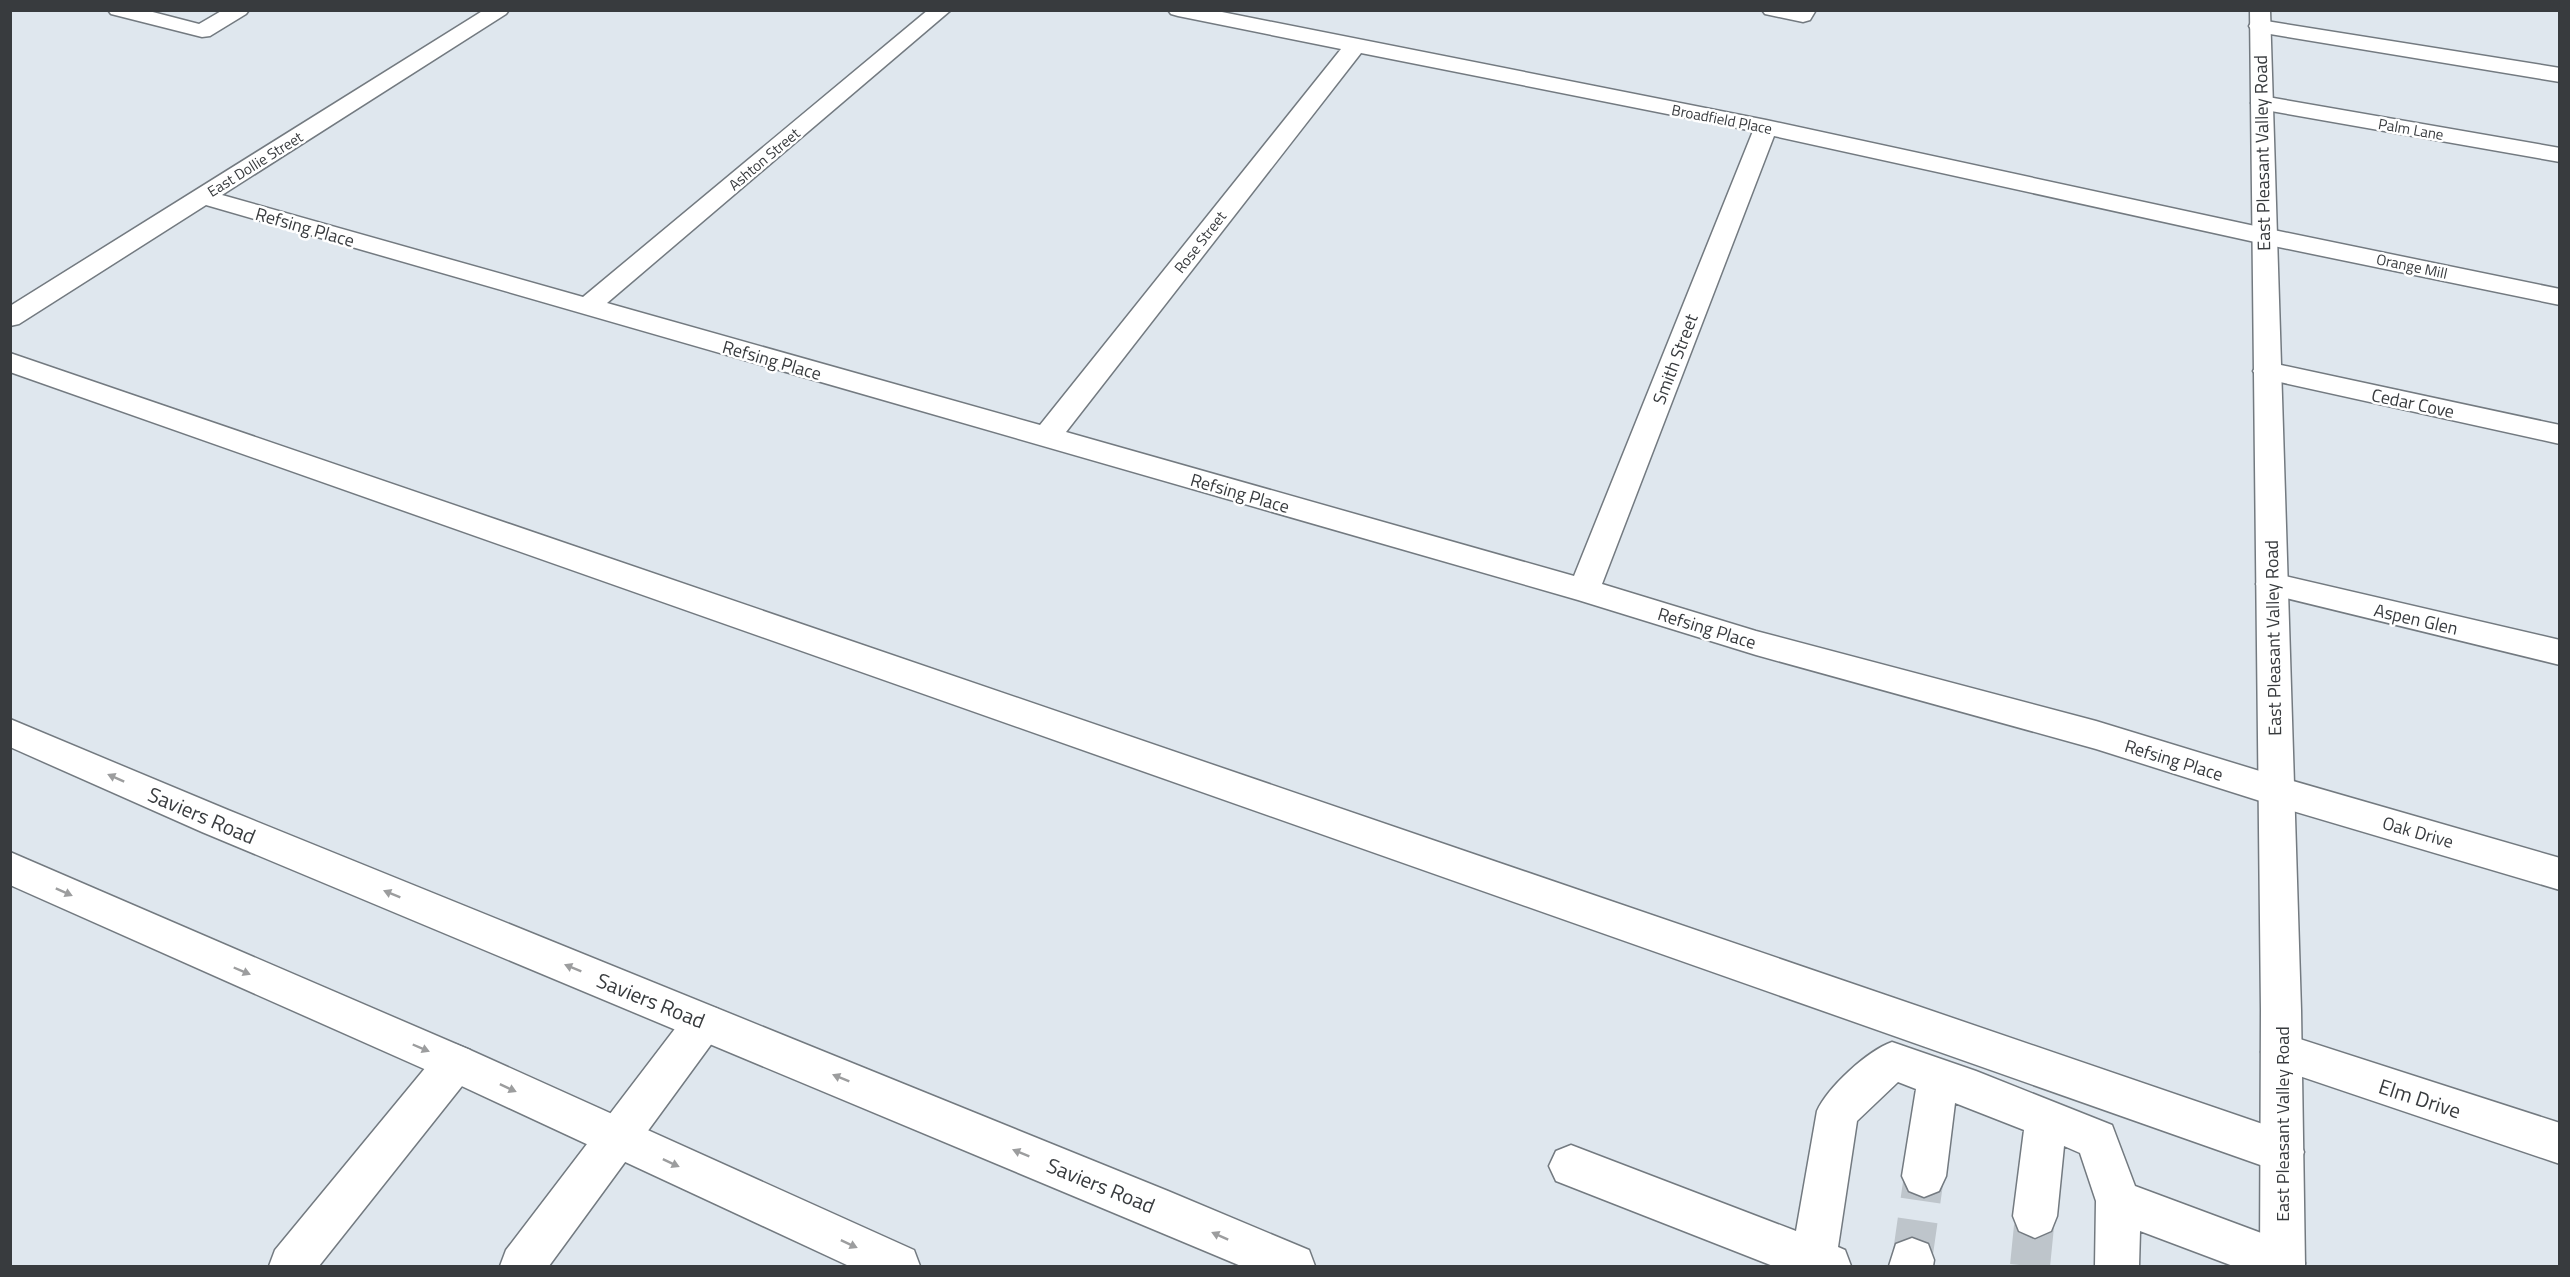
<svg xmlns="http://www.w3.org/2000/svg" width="2570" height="1277" font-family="'Titillium Web',sans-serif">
<rect width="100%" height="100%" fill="#dfe7ee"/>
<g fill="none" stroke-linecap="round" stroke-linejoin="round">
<path stroke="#bec5cb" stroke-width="40" stroke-dasharray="40 20" stroke-linecap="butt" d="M 1912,1260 L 1924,1176
M 2030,1266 L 2035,1216"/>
<g stroke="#737a80" stroke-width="3">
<path id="minor" d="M 108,10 L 145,10 L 199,24 L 223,10 L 249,10 L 246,14 L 210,36 L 202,37 L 111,14 Z
M 484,10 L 509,10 L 506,14 L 222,195 L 583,297 L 928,10 L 951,10 L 607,303 L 1040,425 L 1341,49 L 1178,16 L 1171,14 L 1168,10 L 1212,10 L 1766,120 L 2264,228 L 2560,289 L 2560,305 L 2264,244 L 1774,136 L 1602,584 L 1756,631 L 2096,721 L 2276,776 L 2560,858 L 2560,890 L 2276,806 L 2096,749 L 1756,655 L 1578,600 L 206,205 L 19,324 L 10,326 L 10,306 ZM 1361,53 L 1753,131 L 1574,576 L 1066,432 Z
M 1762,10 L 1816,10 L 1810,20 L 1803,22 L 1765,14 Z
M 2260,20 L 2560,68 L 2560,82 L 2252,31 L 2249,26 L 2252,21 Z
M 2262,96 L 2560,148 L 2560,162 L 2254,108 L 2251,103 L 2254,98 Z
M 10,353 L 2283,1131 L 2298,1137 L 2304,1152 L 2298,1167 L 2283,1173 L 10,372 Z
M 2267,362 L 2560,425 L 2560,444 L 2257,377 L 2253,371 L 2257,365 Z
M 2272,573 L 2560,640 L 2560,665 L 2261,592 L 2256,584 L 2261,576 Z
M 704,1004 L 718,1009 L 724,1022 L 718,1035 L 549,1266 L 500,1266 L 506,1250 L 690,1009 Z
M 2281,1033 L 2560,1123 L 2560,1164 L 2267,1065 L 2261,1052 L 2267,1039 Z
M 1892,1042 L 1976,1071 L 2112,1125 L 2135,1186 L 2299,1247 L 2305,1263 L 2304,1266 L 2233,1266 L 2140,1231 L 2139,1266 L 2095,1266 L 2096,1201 L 2080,1153 L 2064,1146 L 2057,1216 L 2051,1231 L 2035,1238 L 2019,1231 L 2013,1216 L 2024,1130 L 1955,1103 L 1946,1176 L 1939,1191 L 1924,1197 L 1909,1191 L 1902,1176 L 1916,1089 L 1898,1082 L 1857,1121 L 1838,1247 L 1845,1250 L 1851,1266 L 1773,1266 L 1556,1181 L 1549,1166 L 1556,1151 L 1571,1145 L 1796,1231 L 1817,1111 C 1828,1087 1867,1051 1892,1042 Z
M 455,1044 L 470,1050 L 476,1063 L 470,1076 L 319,1266 L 269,1266 L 275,1250 L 440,1050 Z
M 1912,1238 L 1928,1244 L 1934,1260 L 1933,1266 L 1889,1266 L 1896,1244 Z"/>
</g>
<g stroke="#737a80" stroke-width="3">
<path id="major" d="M 2250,10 L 2270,10 L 2301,1010 L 2305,1266 L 2260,1266 L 2261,1010 Z
M 10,719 L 228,810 L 1168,1191 L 1309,1250 L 1315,1266 L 1241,1266 L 202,832 L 10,747 Z
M 10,852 L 470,1050 L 914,1250 L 920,1266 L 849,1266 L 440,1076 L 10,885 Z"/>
</g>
<use href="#minor" fill="#fff" fill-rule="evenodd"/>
<use href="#major" fill="#fff" fill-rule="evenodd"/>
</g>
<defs><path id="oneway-solid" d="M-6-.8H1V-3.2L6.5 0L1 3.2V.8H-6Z" transform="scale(1.5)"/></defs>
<g fill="#9c9d9e">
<use href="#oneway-solid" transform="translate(116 778) rotate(-156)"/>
<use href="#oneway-solid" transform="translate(64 892) rotate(24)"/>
<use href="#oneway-solid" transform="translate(392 894) rotate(-158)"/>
<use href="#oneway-solid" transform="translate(573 968) rotate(-158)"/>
<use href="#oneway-solid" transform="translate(242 971) rotate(23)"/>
<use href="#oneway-solid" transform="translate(421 1048) rotate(23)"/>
<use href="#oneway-solid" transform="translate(841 1078) rotate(-158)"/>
<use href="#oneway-solid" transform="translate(508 1088) rotate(25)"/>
<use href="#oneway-solid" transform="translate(1021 1153) rotate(-158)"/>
<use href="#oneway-solid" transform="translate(671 1163) rotate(25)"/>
<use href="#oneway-solid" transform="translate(1220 1236) rotate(-156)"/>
<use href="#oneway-solid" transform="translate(849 1244) rotate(25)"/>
</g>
<g text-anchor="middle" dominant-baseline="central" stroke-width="5" stroke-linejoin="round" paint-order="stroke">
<g font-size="15" fill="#383b3e" stroke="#fff">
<text transform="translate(1722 119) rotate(11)">Broadfield Place</text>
<text transform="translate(2411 129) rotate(10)">Palm Lane</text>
<text transform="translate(764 159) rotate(-40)">Ashton Street</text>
<text transform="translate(255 164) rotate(-32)">East Dollie Street</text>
<text transform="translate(1200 242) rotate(-52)">Rose Street</text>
<text transform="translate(2412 266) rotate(12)">Orange Mill</text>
</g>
<g font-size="18" fill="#383b3e" stroke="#fff">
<text transform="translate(2262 153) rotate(-91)">East Pleasant Valley Road</text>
<text transform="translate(305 227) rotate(16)">Refsing Place</text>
<text transform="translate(1675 359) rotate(-69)">Smith Street</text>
<text transform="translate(772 360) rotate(16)">Refsing Place</text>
<text transform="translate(2413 403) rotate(12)">Cedar Cove</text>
<text transform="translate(1240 493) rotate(16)">Refsing Place</text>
<text transform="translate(2416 619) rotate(13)">Aspen Glen</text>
<text transform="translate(1707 628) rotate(17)">Refsing Place</text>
<text transform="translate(2273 638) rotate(-91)">East Pleasant Valley Road</text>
<text transform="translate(2174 760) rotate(17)">Refsing Place</text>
<text transform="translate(2418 832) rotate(16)">Oak Drive</text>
<text transform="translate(2282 1124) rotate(-90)">East Pleasant Valley Road</text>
</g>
<g font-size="21" fill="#383b3e" stroke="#fff">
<text transform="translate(202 815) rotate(23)">Saviers Road</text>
<text transform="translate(651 1000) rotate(22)">Saviers Road</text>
<text transform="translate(2420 1098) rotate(18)">Elm Drive</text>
<text transform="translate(1101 1185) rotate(22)">Saviers Road</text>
</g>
</g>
<rect width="2570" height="1277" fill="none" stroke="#383b3e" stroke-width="24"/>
</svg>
